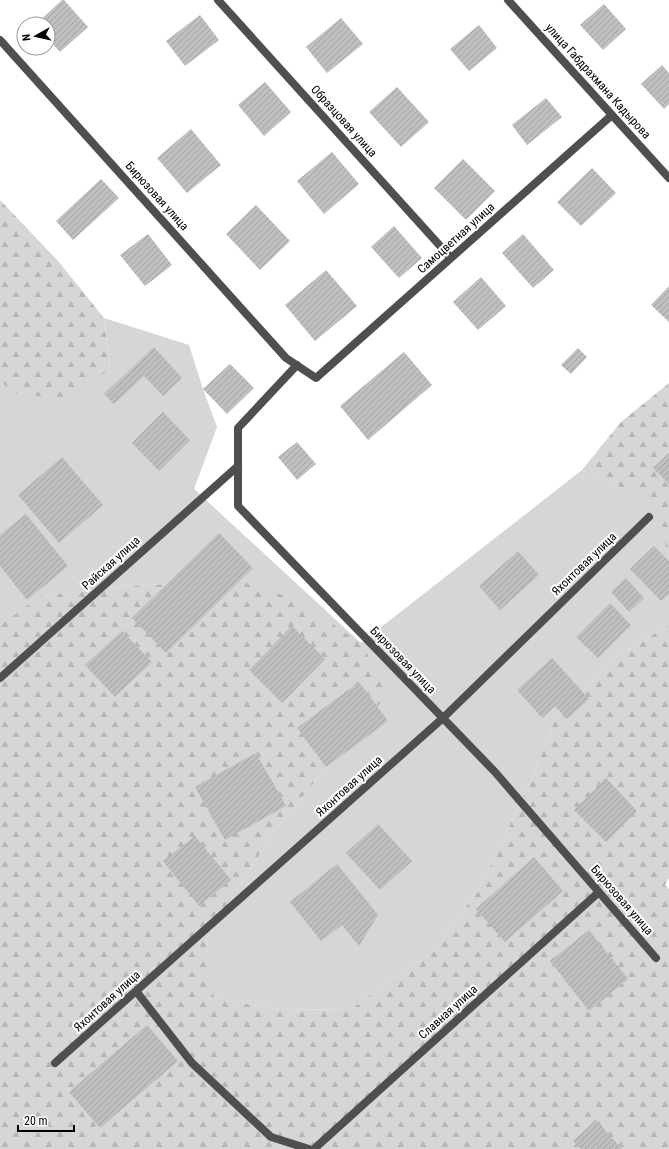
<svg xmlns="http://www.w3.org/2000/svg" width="669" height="1149" font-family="'Roboto Condensed',sans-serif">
<defs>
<pattern id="forest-firs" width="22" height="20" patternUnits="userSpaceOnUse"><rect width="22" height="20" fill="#d6d6d6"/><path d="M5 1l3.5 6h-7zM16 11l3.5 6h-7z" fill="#b6b6b6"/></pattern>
<pattern id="building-hatch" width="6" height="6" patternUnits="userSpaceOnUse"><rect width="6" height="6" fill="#bfbfbf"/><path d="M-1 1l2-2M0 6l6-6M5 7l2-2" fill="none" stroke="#a2a2a2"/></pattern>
</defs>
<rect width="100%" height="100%" fill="#fff"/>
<path fill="#d6d6d6" d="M 104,318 L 189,345 L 203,389 L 217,427 L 194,489 L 361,643 L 582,470 L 657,503 L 669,559 L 669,625 L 618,655 L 555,719 L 531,781 L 480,887 L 435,950 L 351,1009 L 280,1010 L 213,998 L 206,940 L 275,830 L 356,732 L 238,580 L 130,586 L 42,596 L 0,625 L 0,382 L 15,393 L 110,369 Z"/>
<path fill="url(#forest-firs)" d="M 0,200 L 59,262 L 104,318 L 110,369 L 67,400 L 15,393 L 0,382 Z
M 669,383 L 669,559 L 656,503 L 582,470 L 621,422 Z
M 238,580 L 295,599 L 361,643 L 389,693 L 356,732 L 275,830 L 206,940 L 214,998 L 280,1010 L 351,1009 L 435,950 L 480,887 L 531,781 L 555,719 L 618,655 L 669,625 L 669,878 L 665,885 L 669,889 L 669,1149 L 0,1149 L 0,625 L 41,596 L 130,586 Z"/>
<path fill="url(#building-hatch)" d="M 62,0 L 64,0 L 88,27 L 60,52 L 48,39 L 48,24 L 36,24 Z
M 604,4 L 626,29 L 603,50 L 580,25 Z
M 200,15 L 219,40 L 185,66 L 166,41 Z
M 341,18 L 363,44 L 327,73 L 306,47 Z
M 479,25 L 497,48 L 469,71 L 450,49 Z
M 662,65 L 669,73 L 669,104 L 664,109 L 641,84 Z
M 265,82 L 291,112 L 264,136 L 238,105 Z
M 397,87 L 429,122 L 401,147 L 369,112 Z
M 546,98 L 562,117 L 527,145 L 512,125 Z
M 191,129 L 221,165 L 187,193 L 157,158 Z
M 332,152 L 359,184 L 324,214 L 297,181 Z
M 463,159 L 495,191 L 466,220 L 434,188 Z
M 592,168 L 616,193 L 581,226 L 557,202 Z
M 101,179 L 119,198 L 73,240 L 56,221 Z
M 256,205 L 290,241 L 260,270 L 226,234 Z
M 394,226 L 422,258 L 399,278 L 371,247 Z
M 148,234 L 172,265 L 145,286 L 120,255 Z
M 523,234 L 554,270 L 533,288 L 502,253 Z
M 326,270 L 357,306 L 315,341 L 285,305 Z
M 481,277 L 506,306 L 478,330 L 453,302 Z
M 669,286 L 669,322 L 651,305 Z
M 154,347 L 182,378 L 163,396 L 144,376 L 114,404 L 104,394 Z
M 578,348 L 587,357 L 571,374 L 561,365 Z
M 404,352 L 432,385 L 368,440 L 340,406 Z
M 230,364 L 254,388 L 227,414 L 203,389 Z
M 163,412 L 190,440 L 159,471 L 132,443 Z
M 297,442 L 316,464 L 297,480 L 278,457 Z
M 669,453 L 669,484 L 653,468 Z
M 62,457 L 103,505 L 59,543 L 18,495 Z
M 26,514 L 68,566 L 27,600 L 0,566 L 0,535 Z
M 219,533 L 253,568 L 166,653 L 132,618 Z
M 654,546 L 669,561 L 669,594 L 661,601 L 630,569 Z
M 518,551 L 539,575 L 500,610 L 479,586 Z
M 626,578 L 644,598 L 629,612 L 611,592 Z
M 610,603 L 631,625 L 598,658 L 576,637 Z
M 292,626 L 325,659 L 282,703 L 249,670 Z
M 122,631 L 152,662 L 115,697 L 85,665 Z
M 552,658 L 589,699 L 567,719 L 555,706 L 542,718 L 517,690 Z
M 359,682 L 388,721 L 326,767 L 297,728 Z
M 256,753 L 286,806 L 225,840 L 195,787 Z
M 606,778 L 637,811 L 606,842 L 574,810 Z
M 378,824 L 412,861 L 380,890 L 346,853 Z
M 195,836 L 231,880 L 199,906 L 163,861 Z
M 534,857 L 563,891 L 505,942 L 476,909 Z
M 337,864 L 378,915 L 359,946 L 342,925 L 321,941 L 290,902 Z
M 589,930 L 628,979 L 589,1011 L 550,961 Z
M 147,1025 L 178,1061 L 100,1128 L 69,1092 Z
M 596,1120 L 622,1149 L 581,1149 L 573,1141 Z"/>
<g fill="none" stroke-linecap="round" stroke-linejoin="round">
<path stroke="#4f4f4f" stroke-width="8" d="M 218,0 L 451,258
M 508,0 L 669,178
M 0,40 L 286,358 L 316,378 L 612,115
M 297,365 L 238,428 L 238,506 L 495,772 L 656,958
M 0,678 L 238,466
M 136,991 L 192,1063 L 271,1137 L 309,1149
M 55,1063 L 443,718 L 649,517
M 314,1149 L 599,892"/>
</g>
<g text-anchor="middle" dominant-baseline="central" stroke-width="4" stroke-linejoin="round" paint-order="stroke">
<g font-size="12" fill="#000" stroke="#fff">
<text transform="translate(598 81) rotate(48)">улица Габдрахмана Кадырова</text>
<text transform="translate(344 121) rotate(48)">Образцовая улица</text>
<text transform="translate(157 196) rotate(48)">Бирюзовая улица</text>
<text transform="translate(456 238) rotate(-42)">Самоцветная улица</text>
<text transform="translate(111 563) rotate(-42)">Райская улица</text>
<text transform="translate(584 564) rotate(-44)">Яхонтовая улица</text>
<text transform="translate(403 660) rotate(46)">Бирюзовая улица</text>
<text transform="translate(349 786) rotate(-42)">Яхонтовая улица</text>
<text transform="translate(622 900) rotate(49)">Бирюзовая улица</text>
<text transform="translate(107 1001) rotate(-42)">Яхонтовая улица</text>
<text transform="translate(448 1012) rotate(-42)">Славная улица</text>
</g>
</g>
<g transform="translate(36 36) rotate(262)"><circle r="19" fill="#ffffff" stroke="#999999"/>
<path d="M0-3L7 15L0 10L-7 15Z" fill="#000000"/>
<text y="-6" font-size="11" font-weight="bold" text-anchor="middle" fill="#000000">N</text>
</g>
<path d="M18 1125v6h56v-6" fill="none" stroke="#000000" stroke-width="2"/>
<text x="24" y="1125" font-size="12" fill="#000000" stroke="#ffffff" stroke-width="3" paint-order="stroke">20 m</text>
</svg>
